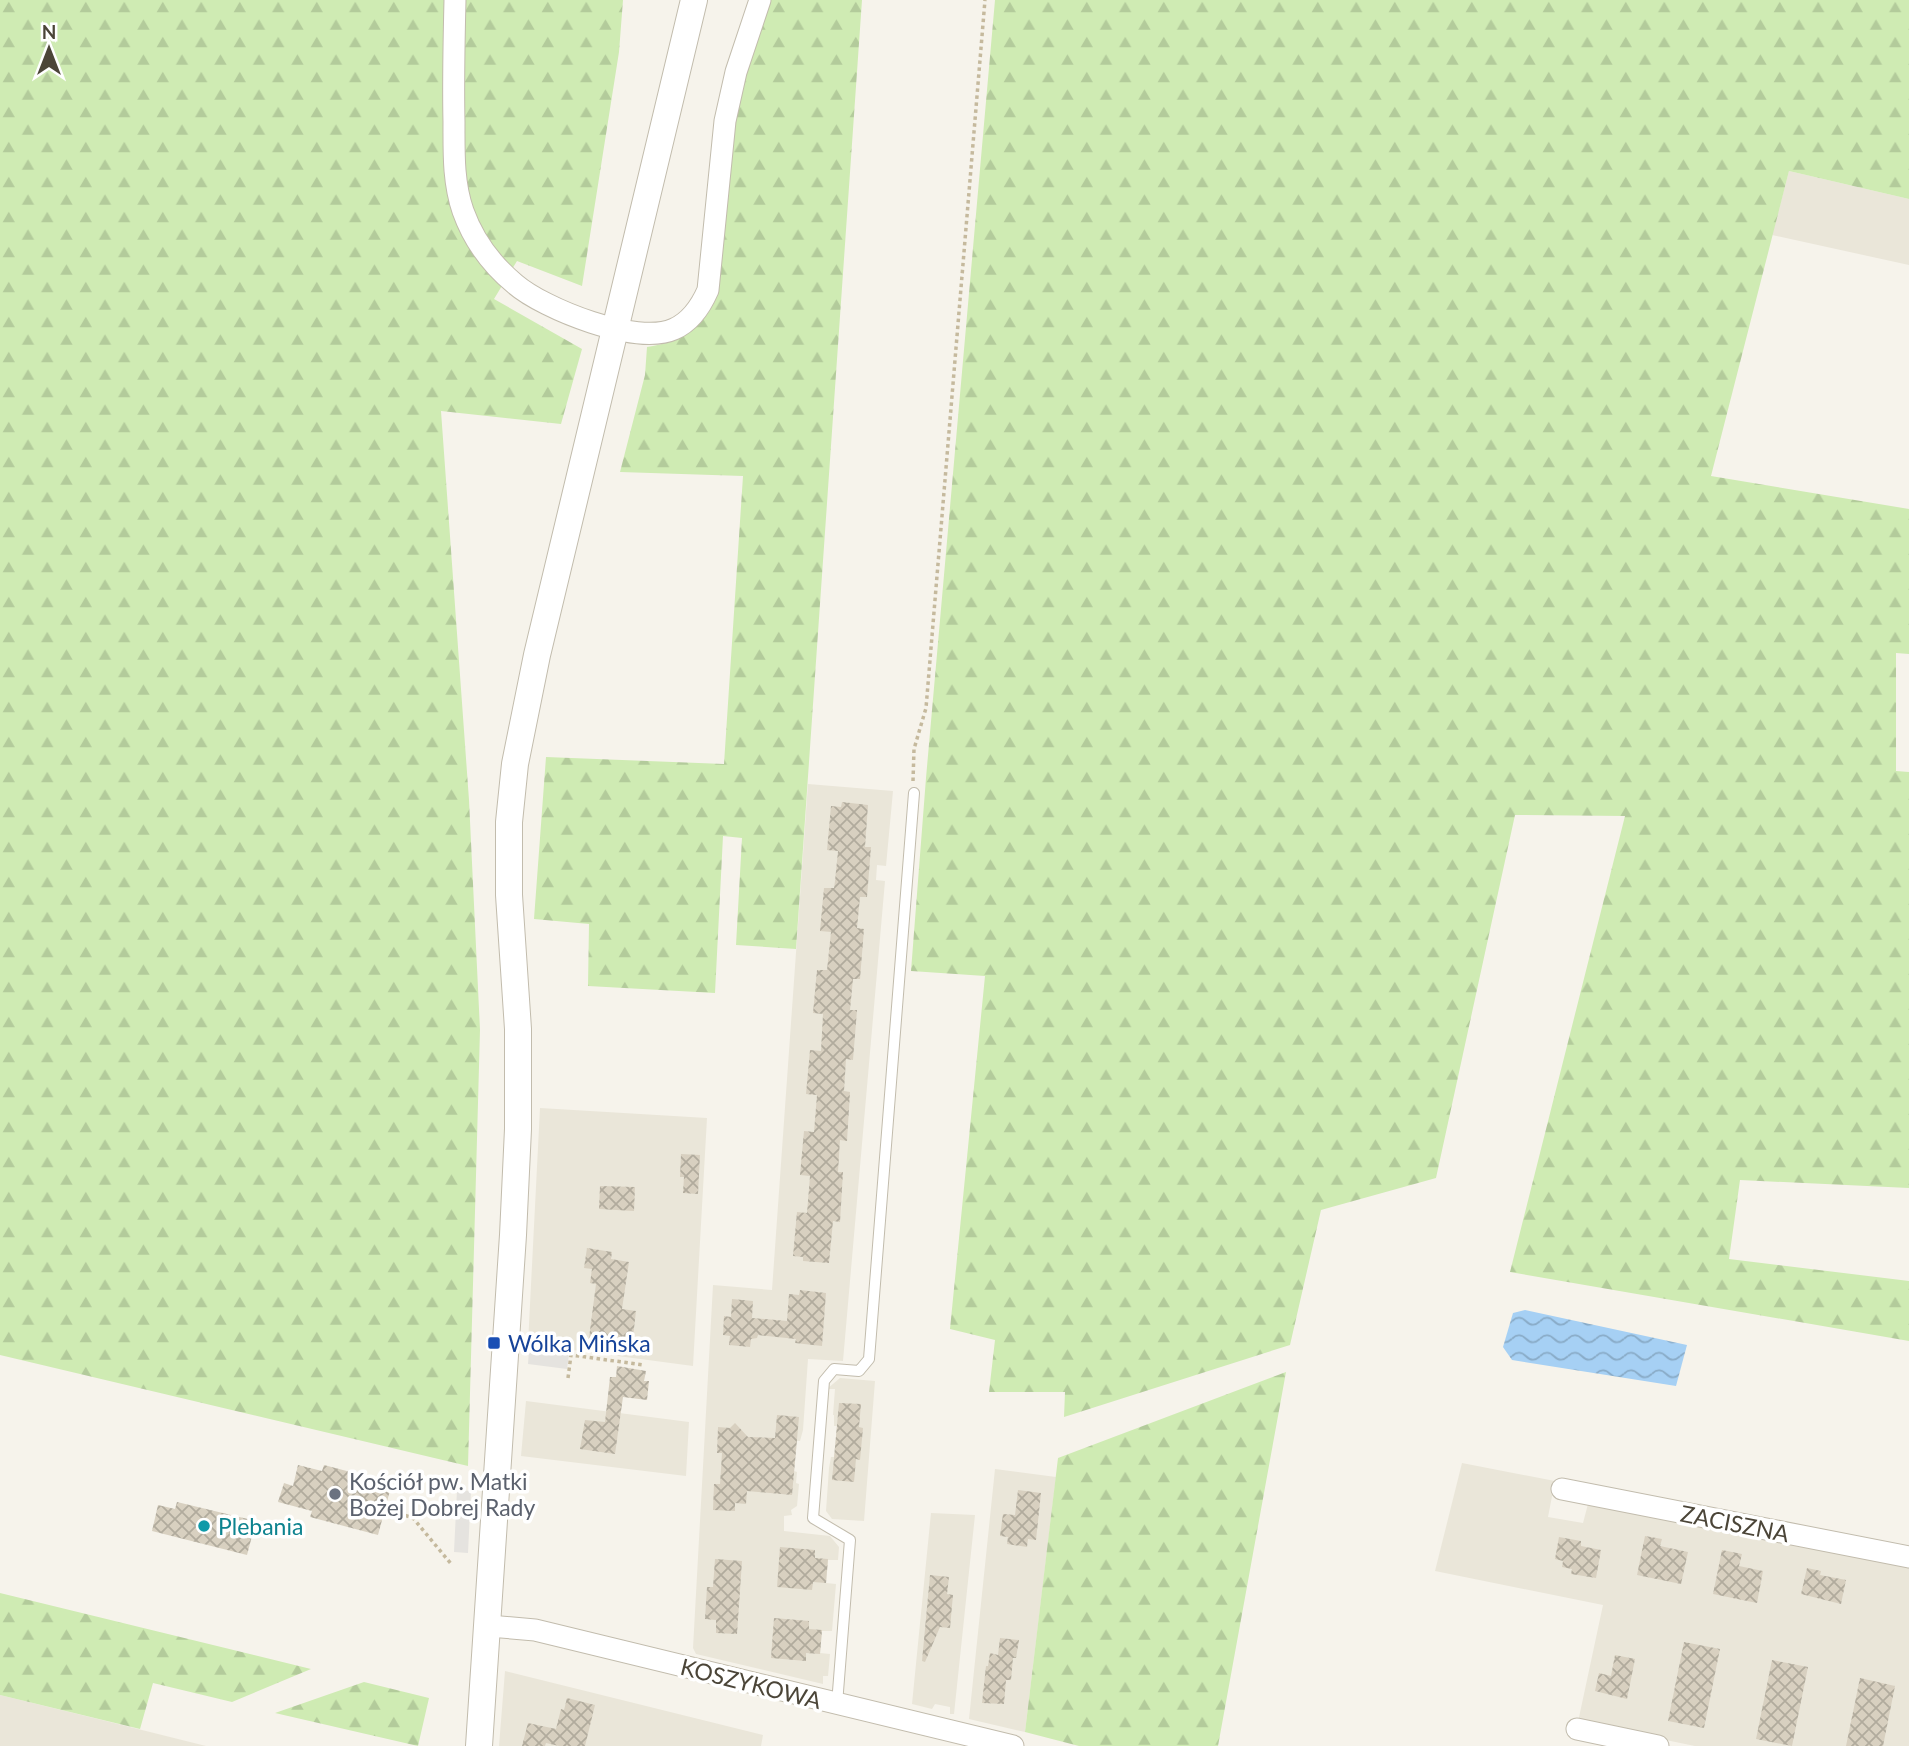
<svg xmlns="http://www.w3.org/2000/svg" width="1909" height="1746" font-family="Lato,sans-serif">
<defs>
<pattern id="forest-firs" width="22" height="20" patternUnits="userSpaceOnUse" patternTransform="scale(1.75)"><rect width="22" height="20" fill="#cfebb3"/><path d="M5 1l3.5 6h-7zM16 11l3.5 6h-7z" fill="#b3cb9b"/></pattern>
<pattern id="water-waves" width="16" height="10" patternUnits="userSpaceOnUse" patternTransform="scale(1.75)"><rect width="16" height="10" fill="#a6d0f4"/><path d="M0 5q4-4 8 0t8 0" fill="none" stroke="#89abc7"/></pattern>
<pattern id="building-cross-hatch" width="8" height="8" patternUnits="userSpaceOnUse" patternTransform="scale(1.75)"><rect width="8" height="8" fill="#d8d0c0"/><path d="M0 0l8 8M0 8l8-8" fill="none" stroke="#b1ab9d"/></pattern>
</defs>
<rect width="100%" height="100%" fill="#f6f3eb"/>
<path fill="#eae6d9" d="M 1789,171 L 1909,199 L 1909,265 L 1772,235 Z
M 808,784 L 893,791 L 886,866 L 877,865 L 876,880 L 885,881 L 843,1361 L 808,1359 L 803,1430 L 800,1441 L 797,1441 L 794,1471 L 797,1472 L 796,1483 L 799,1484 L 797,1506 L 791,1510 L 792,1515 L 784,1516 L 784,1531 L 830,1536 L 839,1547 L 838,1560 L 828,1560 L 826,1583 L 836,1584 L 832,1631 L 822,1631 L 820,1653 L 830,1654 L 828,1676 L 823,1676 L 823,1684 L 696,1654 L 693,1648 L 713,1285 L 772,1290 Z
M 540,1108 L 707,1118 L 693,1366 L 528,1344 Z
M 840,1378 L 875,1381 L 864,1521 L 832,1519 L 826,1511 L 829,1468 L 831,1457 L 834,1457 L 837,1426 L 834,1426 L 834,1415 L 833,1415 L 835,1389 L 827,1389 Z
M 526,1401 L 689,1422 L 686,1476 L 521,1456 Z
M 1462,1463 L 1555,1481 L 1548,1517 L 1583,1523 L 1588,1504 L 1909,1567 L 1909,1746 L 1695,1746 L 1578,1722 L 1603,1605 L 1435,1571 Z
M 995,1469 L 1056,1477 L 1025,1732 L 969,1719 Z
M 931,1513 L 975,1515 L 954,1714 L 950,1714 L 950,1707 L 935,1704 L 932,1709 L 912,1704 Z
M 505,1671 L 763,1735 L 761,1746 L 499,1746 Z
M 0,1695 L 102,1720 L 206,1746 L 0,1746 Z"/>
<path fill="url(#forest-firs)" d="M 0,0 L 623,0 L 619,52 L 582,286 L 517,261 L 494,299 L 582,349 L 561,424 L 441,411 L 469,800 L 480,1030 L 468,1466 L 0,1355 Z
M 767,0 L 862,0 L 796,949 L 736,945 L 742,838 L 723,836 L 715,993 L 588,986 L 589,924 L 534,919 L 546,757 L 724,764 L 743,476 L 620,472 L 645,375 L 647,347 C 680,342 700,331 715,301 L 738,89 Z
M 995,0 L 1909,0 L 1909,199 L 1789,171 L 1711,476 L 1909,509 L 1909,654 L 1896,653 L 1896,771 L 1909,772 L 1909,1188 L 1740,1180 L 1729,1259 L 1909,1281 L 1909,1341 L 1510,1272 L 1625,816 L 1515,815 L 1436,1178 L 1321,1210 L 1290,1345 L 1064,1417 L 1065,1392 L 989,1392 L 995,1340 L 950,1329 L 985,976 L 911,971 L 926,778 Z
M 1286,1372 L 1218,1746 L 1079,1746 L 1025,1732 L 1058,1458 Z
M 0,1593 L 311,1669 L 232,1702 L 153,1683 L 140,1729 L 0,1695 Z
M 364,1682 L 429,1698 L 418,1746 L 275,1713 Z"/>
<path fill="#e5e3df" d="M 529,1350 L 569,1355 L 567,1369 L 528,1364 Z
M 457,1490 L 471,1491 L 468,1553 L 454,1552 Z"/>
<path fill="url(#water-waves)" d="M 1525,1310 L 1687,1345 L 1676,1386 L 1512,1360 L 1503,1347 L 1513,1313 Z"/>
<path fill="url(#building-cross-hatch)" d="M 842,802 L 868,805 L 865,847 L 871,847 L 867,897 L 860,897 L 857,928 L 864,929 L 860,979 L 853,979 L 850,1010 L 857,1010 L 853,1060 L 846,1059 L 844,1091 L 850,1092 L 847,1141 L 840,1140 L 838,1172 L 843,1172 L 840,1222 L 833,1221 L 829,1263 L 803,1261 L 803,1257 L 793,1256 L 797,1212 L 807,1213 L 810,1176 L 800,1175 L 804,1131 L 814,1132 L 817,1095 L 806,1094 L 810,1050 L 821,1051 L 823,1014 L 813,1013 L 817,970 L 827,970 L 831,932 L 820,931 L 824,888 L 834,888 L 835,881 L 838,851 L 827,850 L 831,806 L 841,807 Z
M 681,1154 L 700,1155 L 698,1194 L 683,1193 L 684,1177 L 680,1177 Z
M 600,1186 L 635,1187 L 634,1211 L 599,1209 Z
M 587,1248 L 612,1252 L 611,1259 L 629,1262 L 622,1309 L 636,1311 L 633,1337 L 615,1337 L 614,1342 L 589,1338 L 596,1284 L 590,1283 L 592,1269 L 584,1268 Z
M 800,1290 L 826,1293 L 822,1346 L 795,1343 L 796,1339 L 758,1335 L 757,1338 L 751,1339 L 750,1347 L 729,1345 L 730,1336 L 723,1335 L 724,1316 L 731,1317 L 732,1299 L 753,1301 L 752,1318 L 787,1321 L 789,1294 L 799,1295 Z
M 617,1366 L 646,1371 L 644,1381 L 649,1381 L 647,1400 L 623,1397 L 615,1454 L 580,1449 L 585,1420 L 605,1422 L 610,1377 L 616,1377 Z
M 839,1403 L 861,1404 L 859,1427 L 863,1428 L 860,1460 L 856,1459 L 854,1482 L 832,1480 Z
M 777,1415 L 799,1417 L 792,1495 L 747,1491 L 746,1504 L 735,1503 L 735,1511 L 713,1510 L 714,1484 L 720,1484 L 721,1469 L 722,1453 L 717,1453 L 718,1427 L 730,1428 L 735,1423 L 748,1437 L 775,1438 Z
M 298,1465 L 322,1471 L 324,1465 L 392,1483 L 378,1535 L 310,1517 L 312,1511 L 278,1502 L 284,1483 L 293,1486 Z
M 1018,1490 L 1041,1493 L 1036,1540 L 1028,1539 L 1027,1547 L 1007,1544 L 1008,1537 L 1000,1536 L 1003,1514 L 1015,1515 Z
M 177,1502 L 256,1521 L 247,1555 L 152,1531 L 158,1505 L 175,1509 Z
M 1645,1536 L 1662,1539 L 1660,1546 L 1688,1552 L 1681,1584 L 1637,1575 Z
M 1559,1537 L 1581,1541 L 1581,1546 L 1601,1550 L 1596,1578 L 1571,1574 L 1572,1569 L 1562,1567 L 1563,1561 L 1555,1559 Z
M 780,1547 L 815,1550 L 815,1558 L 828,1559 L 826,1583 L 813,1582 L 812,1590 L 777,1587 Z
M 1722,1550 L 1742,1554 L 1739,1566 L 1763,1571 L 1757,1603 L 1713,1594 Z
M 715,1559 L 742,1561 L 737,1634 L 716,1633 L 716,1620 L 705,1619 L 707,1587 L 713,1587 Z
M 1807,1568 L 1821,1571 L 1820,1575 L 1846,1580 L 1841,1604 L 1801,1594 Z
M 930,1575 L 949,1577 L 947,1594 L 953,1595 L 950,1628 L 940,1627 L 925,1662 L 922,1661 Z
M 774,1618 L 809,1621 L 809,1629 L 822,1630 L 820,1654 L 806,1653 L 806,1661 L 771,1658 Z
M 1000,1638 L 1019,1640 L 1016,1658 L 1013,1658 L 1011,1680 L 1006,1680 L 1004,1704 L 982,1703 L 986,1666 L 988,1666 L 990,1653 L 998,1655 Z
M 1684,1642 L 1720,1649 L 1704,1728 L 1668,1721 Z
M 1615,1655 L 1635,1659 L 1627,1699 L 1595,1691 L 1599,1673 L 1611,1676 Z
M 1772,1660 L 1808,1667 L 1792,1746 L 1756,1739 Z
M 1860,1678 L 1895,1686 L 1883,1746 L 1846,1746 Z
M 567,1698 L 595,1705 L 585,1746 L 559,1746 L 546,1743 L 545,1746 L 522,1746 L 528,1723 L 556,1729 L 561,1709 L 564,1710 Z"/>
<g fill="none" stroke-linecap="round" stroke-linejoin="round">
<g stroke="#c2bcad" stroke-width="12">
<path id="service" d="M 837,1704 L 850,1540 L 813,1518 L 824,1381 L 834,1369 L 859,1371 L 869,1359 L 914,793"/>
</g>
<g stroke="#c2bcad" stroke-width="23">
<path id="minor" d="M 455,0 C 454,41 453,81 454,122 C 454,152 453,182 463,211 C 473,239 492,265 515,284 C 544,309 637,346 674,329 C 690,322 701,306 708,290 L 725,121 L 736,72 L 760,0
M 1562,1489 L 1909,1557
M 489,1626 L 535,1630 L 1013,1746
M 1577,1729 L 1658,1746"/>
</g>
<g stroke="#c2bcad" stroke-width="28">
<path id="tertiary" d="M 479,1746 L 513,1235 L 518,1129 L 518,1029 L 509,895 L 509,822 L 515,764 L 537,655 L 694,0"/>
</g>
<path stroke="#c5b99d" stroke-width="3.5" stroke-dasharray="3.5 3.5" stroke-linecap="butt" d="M 913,781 L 914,749 L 926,708 L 985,0
M 568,1378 L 571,1355 L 644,1365
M 392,1511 L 413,1518 L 452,1565"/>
<use href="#service" stroke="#fff" stroke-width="10"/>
<use href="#minor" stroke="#fff" stroke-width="21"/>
<use href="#tertiary" stroke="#fff" stroke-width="26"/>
</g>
<rect fill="#1a4fb4" stroke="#fff" stroke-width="2.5" x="487" y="1336" width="14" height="14" rx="3.5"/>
<circle fill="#6b7280" stroke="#fff" stroke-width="2.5" cx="335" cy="1494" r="7"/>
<circle fill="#0f9aa8" stroke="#fff" stroke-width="2.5" cx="204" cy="1526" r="7"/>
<g text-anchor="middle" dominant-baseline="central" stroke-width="7" stroke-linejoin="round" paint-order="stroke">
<g font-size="23" fill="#164399" stroke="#fff" text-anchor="start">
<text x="508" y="1343">Wólka Mińska</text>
</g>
<g font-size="23" fill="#5b616d" stroke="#fff" text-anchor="start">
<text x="349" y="1481">Kościół pw. Matki<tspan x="349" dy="26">Bożej Dobrej Rady</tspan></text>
</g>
<g font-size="23" fill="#4b4538" stroke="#fff">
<text transform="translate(1735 1523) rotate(11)">ZACISZNA</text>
<text transform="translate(751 1683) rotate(14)">KOSZYKOWA</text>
</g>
<g font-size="23" fill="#0d838f" stroke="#fff" text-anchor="start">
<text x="218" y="1526">Plebania</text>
</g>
</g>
<g transform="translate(49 49)" stroke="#ffffff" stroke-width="5" paint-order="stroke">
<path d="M0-5L12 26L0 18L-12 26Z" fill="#4b4538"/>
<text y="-10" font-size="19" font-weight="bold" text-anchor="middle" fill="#4b4538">N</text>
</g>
</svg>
